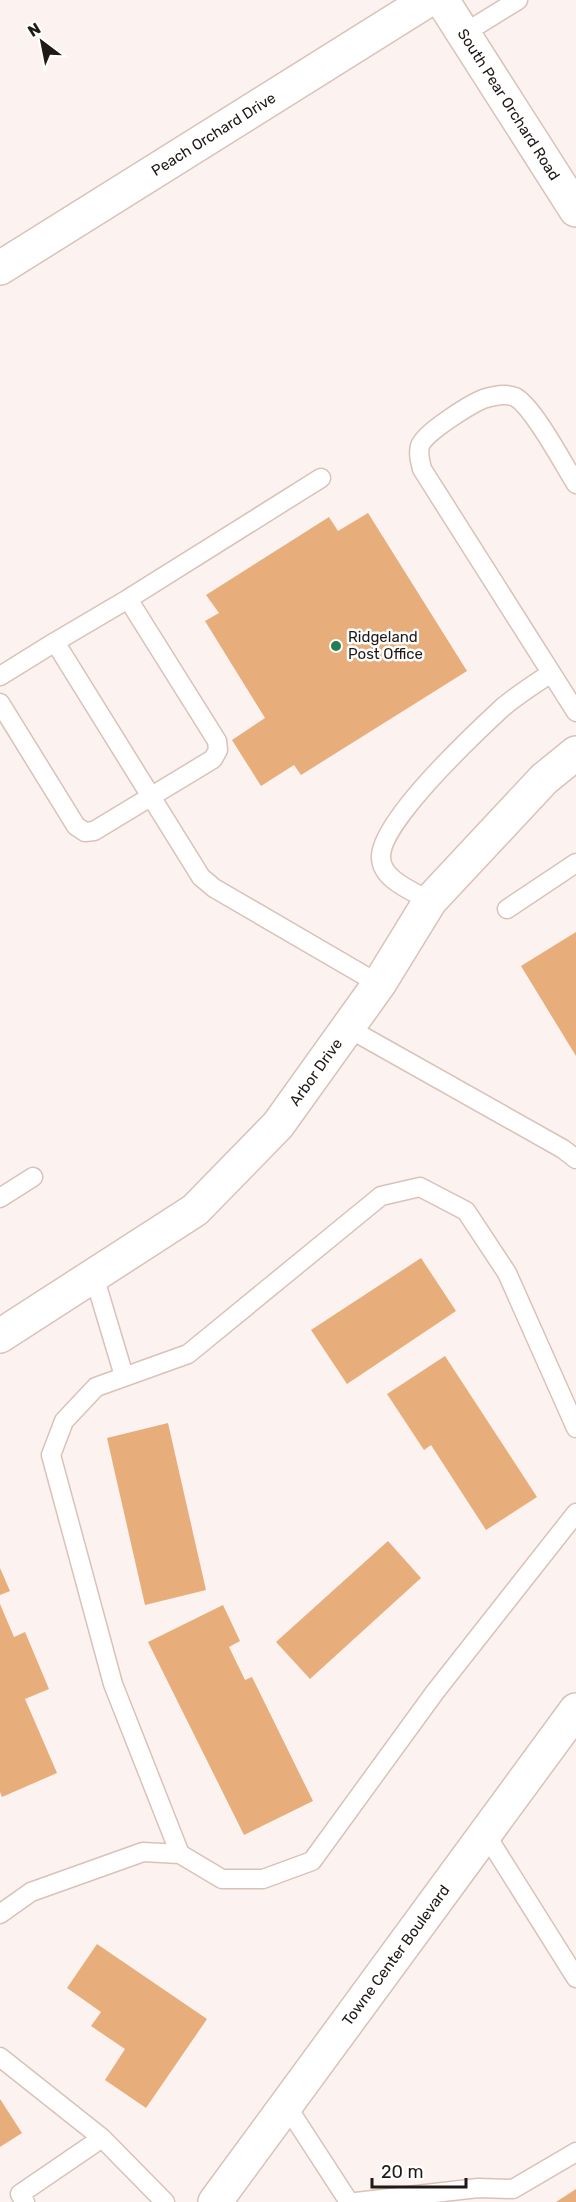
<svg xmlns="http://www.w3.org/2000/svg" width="576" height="2202" font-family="Rubik,sans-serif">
<rect width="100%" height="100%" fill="#fcf2ef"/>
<path fill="#e7ae7b" d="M 368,513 L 467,671 L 301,775 L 294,765 L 261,786 L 232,740 L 265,718 L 205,621 L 219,613 L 206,595 L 329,517 L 338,531 Z
M 576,932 L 576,1056 L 521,966 Z
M 421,1258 L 456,1311 L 347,1384 L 311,1330 Z
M 445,1356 L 537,1497 L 486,1530 L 431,1445 L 424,1450 L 387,1394 Z
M 168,1423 L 206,1590 L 145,1605 L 107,1438 Z
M 388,1541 L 421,1578 L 310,1679 L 276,1642 Z
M 0,1568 L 10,1591 L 0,1595 Z
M 0,1604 L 14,1637 L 25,1632 L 49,1689 L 25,1699 L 57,1773 L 2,1797 L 0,1792 Z
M 223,1605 L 240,1641 L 229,1647 L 245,1680 L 252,1677 L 313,1801 L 244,1835 L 148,1642 Z
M 97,1944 L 207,2019 L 146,2108 L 105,2080 L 125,2049 L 91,2026 L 101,2012 L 67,1988 Z
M 0,2099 L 22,2133 L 0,2147 Z
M 576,2189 L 576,2202 L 556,2202 Z"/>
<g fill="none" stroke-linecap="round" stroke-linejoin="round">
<g stroke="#d9c2ba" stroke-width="21">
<path id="service" d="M 463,34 L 518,0
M 576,484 C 564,465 533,406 515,397 C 506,393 492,396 483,399 C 469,405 424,433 420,446 C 418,454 420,461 422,469 L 576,712
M 55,642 L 128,599
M 0,676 L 55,642 L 201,877 L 214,888 L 379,984
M 0,703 L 76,826 L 85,832 L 94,831 L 213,759 L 218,750 L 217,741 L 128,599 L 321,478
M 430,901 C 413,891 381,880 381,857 C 380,822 475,733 502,708 C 517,695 535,684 551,673
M 507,909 L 576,863
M 348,1028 L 563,1149 L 576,1159
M 0,1198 L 33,1177
M 94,1276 L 124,1376
M 485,1833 L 576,1978
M 180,1854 L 113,1684 L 51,1455 L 64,1421 L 96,1387 L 188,1354 L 381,1196 L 420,1187 L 466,1211 L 507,1273 L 576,1428
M 0,1914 L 31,1892 L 143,1852 L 180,1854 L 222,1879 L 263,1879 L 312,1861 L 435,1692 L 576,1513
M 0,2057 L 102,2138 L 165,2202
M 286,2105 L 349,2202
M 25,2202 L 20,2194 L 102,2138
M 356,2202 L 478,2188 L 513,2189 L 576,2152"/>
</g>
<g stroke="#d9c2ba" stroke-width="36">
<g id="minor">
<path id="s1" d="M 0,268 L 428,0"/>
<path id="s2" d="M 0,1336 L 195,1210 L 278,1125 L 379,984 L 430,901 L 544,779 L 576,753"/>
<path id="s3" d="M 215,2202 L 576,1710"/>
</g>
</g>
<g stroke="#d9c2ba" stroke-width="36">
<g id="tertiary">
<path id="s4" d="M 442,0 L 576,210"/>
</g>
</g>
<use href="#service" stroke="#fff" stroke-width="18"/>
<use href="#minor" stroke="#fff" stroke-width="33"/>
<use href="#tertiary" stroke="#fff" stroke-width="33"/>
</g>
<circle fill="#227e53" stroke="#fff" stroke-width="2" cx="336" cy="646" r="6"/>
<g text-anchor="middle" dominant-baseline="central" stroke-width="5" stroke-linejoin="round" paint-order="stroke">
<g font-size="15" fill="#211916" stroke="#fff">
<text stroke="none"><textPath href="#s4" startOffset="124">South Pear Orchard Road</textPath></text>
<text stroke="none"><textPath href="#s1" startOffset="252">Peach Orchard Drive</textPath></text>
<text stroke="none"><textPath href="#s2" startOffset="416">Arbor Drive</textPath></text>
<text stroke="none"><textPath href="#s3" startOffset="306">Towne Center Boulevard</textPath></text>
</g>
<g font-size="15" fill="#211916" stroke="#fff" text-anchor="start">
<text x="348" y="637">Ridgeland<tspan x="348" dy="17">Post Office</tspan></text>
</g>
</g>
<g transform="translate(42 42) rotate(328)" stroke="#ffffff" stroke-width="4.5" paint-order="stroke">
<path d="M0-4.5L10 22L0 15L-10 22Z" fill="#211916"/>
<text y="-9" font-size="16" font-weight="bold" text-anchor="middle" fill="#211916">N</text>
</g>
<path d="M372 2178v9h94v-9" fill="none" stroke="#211916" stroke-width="3"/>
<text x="381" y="2178" font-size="18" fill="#211916" stroke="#ffffff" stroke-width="4.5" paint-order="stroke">20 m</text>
</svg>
